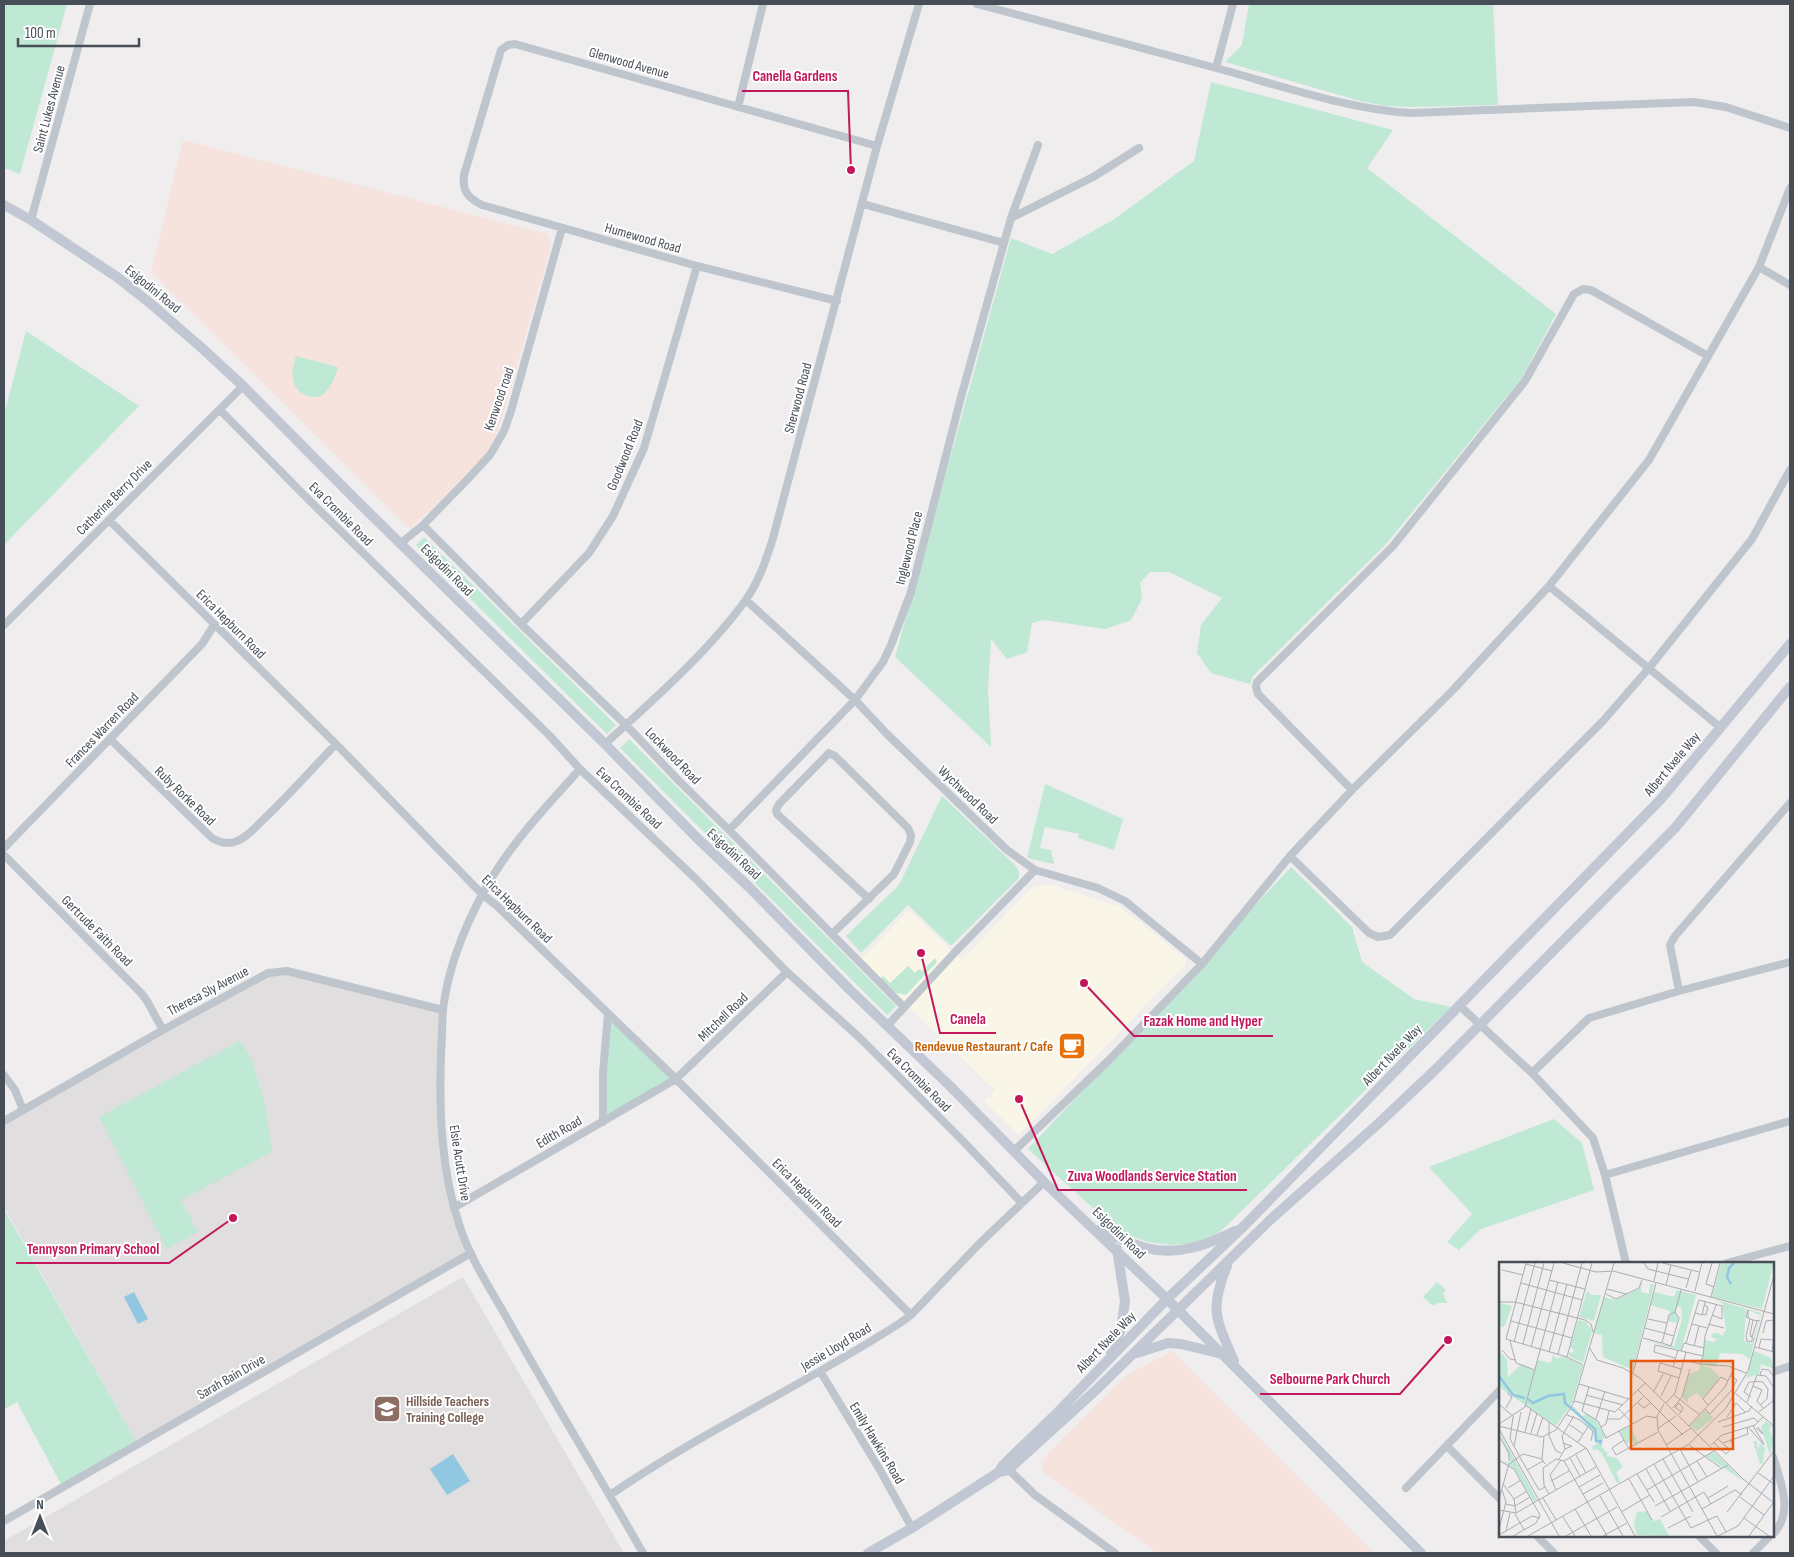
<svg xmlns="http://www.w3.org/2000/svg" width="1794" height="1557" font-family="'Sofia Sans Condensed',sans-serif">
<rect width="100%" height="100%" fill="#efeded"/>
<path fill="#f9f6e7" d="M 1049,884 L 1120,907 L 1186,959 L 1186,964 L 1019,1135 L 984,1101 L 995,1090 L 860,960 L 909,910 L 962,960 L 1031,888 Z"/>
<path fill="#e0dede" d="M 288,974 L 441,1012 L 440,1147 L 469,1252 L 137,1443 L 4,1207 L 4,1124 L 269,976 Z
M 463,1277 L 624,1553 L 4,1553 L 4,1541 Z"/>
<path fill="#f7e3de" d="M 183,140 L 548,234 L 551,247 L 499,429 L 487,453 L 464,479 L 410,529 L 151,272 Z
M 1172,1351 L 1374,1553 L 1157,1553 L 1043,1472 L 1041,1461 L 1127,1375 Z"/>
<path fill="#bfe9d4" d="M 4,4 L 67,4 L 20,174 L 4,168 Z
M 1249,4 L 1493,4 L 1498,105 L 1410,107 L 1386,106 L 1360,101 L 1225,62 L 1242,45 Z
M 1211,82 L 1393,130 L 1367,168 L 1556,314 L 1521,379 L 1387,543 L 1253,676 L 1250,684 L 1211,673 L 1197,653 L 1201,625 L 1222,598 L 1169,572 L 1150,572 L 1140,583 L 1142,599 L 1131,620 L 1105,629 L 1044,620 L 1032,623 L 1027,652 L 1007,659 L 991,639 L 988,689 L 991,747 L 895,657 L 1011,238 L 1052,254 L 1113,220 L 1194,161 Z
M 26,331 L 139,406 L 4,545 L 4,415 Z
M 296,356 L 338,367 C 336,376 329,393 320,396 C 316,398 311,397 308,396 C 289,390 291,371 296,356 Z
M 424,537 L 616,725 L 607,734 L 416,545 Z
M 629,739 L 896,1006 L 887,1015 L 620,748 Z
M 1045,784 L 1123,819 L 1114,850 L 1078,838 L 1079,834 L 1045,827 L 1040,848 L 1051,850 L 1054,864 L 1027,858 Z
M 942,796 L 1016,866 L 1019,872 L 1019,878 L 951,946 L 908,905 L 861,953 L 846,936 L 899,885 Z
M 1291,867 L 1352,927 L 1362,962 L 1414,999 L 1451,1007 L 1220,1232 L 1197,1243 L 1171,1245 L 1147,1242 L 1118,1231 L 1028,1149 Z
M 935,958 L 937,962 L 906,995 L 896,993 L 880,978 L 883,976 L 890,983 L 908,966 L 915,973 L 919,969 L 922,971 Z
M 611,1021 L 672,1078 L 605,1117 L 606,1071 Z
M 240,1041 L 252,1060 L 265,1105 L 272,1152 L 181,1200 L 198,1232 L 167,1249 L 99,1117 Z
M 1554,1119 L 1582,1143 L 1594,1190 L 1481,1229 L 1459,1250 L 1447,1242 L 1472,1214 L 1429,1167 Z
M 4,1209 L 137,1443 L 62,1486 L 17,1402 L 4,1409 Z
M 1437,1282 L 1446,1290 L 1443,1293 L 1447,1303 L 1438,1303 L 1433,1306 L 1423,1297 Z"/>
<path fill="#91c7e1" d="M 134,1292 L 148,1319 L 138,1324 L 124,1297 Z
M 453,1454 L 470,1481 L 447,1495 L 430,1469 Z"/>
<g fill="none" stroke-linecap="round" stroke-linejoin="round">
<path stroke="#bfc5cd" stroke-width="8" d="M 977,4 L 1216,68 L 1233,4
M 1216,68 C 1279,85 1346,109 1411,113 L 1694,102 L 1726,107 L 1790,128
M 738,107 L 763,4
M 863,204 L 1004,243
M 1011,218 L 1093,177 L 1139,148
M 31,220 L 90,4
M 1759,267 L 1790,285
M 837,301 L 697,266 L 482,205 C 468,198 462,191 464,175 L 501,50 L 508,45 L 515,44 L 877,146
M 220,410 L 310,501 L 549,735 L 580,769 L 696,879 L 787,972 L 861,1039 L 961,1139 L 1021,1202
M 109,520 L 336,744 L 482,894 L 496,905 L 676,1079 L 911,1315
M 423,525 L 521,624 L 626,725 L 679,781 L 729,830 L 904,1007
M 401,543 L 423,525 L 466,481 L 490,455 L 504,431 L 511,411 L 562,228
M 1549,586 L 1721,728
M 746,600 L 855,700 L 887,734 L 1007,850 L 1035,870 L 1098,888 L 1125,901 L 1202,964
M 521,624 L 589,553 L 613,516 L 644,448 L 697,266
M 4,625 L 243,386
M 110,739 L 212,838 C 219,842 229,845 237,841 C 248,837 256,826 264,819 C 289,795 312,769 336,744
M 605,744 C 651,702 708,652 745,601 C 759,582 766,560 773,538 L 877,146 L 919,4
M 580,769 C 545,808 508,846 483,893 C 464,928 448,970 443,1009 C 442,1024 442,1039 441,1053 C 439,1112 441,1171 460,1227 C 472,1263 495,1296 513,1329 C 555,1404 600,1478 643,1553
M 1352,790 L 1258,694 L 1256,687 L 1257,682 L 1393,546 L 1525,381 L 1574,294 L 1583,289 L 1591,290 L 1708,356
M 729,830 L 855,700 L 883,662 L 891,645 L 911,592 L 961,397 L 1011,218 L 1038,145
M 4,848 L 202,644 L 214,625
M 4,855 L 141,993 L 147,1001 L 163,1030
M 1290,856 L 1369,933 L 1378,937 L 1390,935 L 1603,721 L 1649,668 L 1752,539 L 1790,470
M 832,934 L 894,874 L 910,842 L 911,835 L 908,828 L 835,756 L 829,753 L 779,804 L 776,810 L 777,814 L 869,899
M 1679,991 L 1670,945 L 1675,936 L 1790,803
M 1460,1006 L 1532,1073 L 1593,1138 L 1605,1175 L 1626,1263
M 887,1026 L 958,949 L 1035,870
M 1532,1073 L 1589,1018 L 1679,991 L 1790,962
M 4,1075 L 15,1090 L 23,1110
M 4,1121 L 163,1030 L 268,973 L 287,971 L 443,1010
M 603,1122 L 603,1073 L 608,1014
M 1014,1151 L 1109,1060 L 1202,964 L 1290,856 L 1352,790 L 1453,690 L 1549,586 L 1649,460 L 1759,267 L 1790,188
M 1605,1175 L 1790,1121
M 455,1207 L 676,1079 L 787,972
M 1727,1263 L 1790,1246
M 820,1371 L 880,1470 L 912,1528
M 1773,1372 L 1790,1366
M 1447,1446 L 1500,1499
M 1773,1457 C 1781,1482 1794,1513 1773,1534
M 1005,1466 L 1035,1495 L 1115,1553
M 1406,1488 L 1500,1390
M 610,1495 C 703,1431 806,1384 900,1323 L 911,1315 L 980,1243 L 1044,1182
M 4,1521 L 471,1253
M 1537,1536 L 1554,1553
M 1699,1536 L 1716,1553
M 1753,1553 L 1770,1536"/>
<path stroke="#c1c8d4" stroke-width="10" d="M 4,205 L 31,220 L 117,277 L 150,303 L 203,349 L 243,386 L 355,499 L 605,744 L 698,839 L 750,888 L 850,990 L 951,1087 L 1044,1182 L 1167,1299 L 1421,1553
M 1099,1230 C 1114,1236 1130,1244 1146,1248 C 1178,1256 1207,1245 1235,1231
M 1227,1266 C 1209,1310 1216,1319 1234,1361
M 1111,1353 L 1121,1329 L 1125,1301 L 1117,1249
M 1137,1353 L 1168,1343 L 1181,1344 L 1222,1354
M 999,1472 L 1003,1465 L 1058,1412 L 1167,1299 L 1244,1226 L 1661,799 L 1790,644
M 868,1553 L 912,1528 L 999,1472 L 1008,1470 L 1096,1390 L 1270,1220 L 1379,1123 L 1433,1072 L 1675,828 L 1790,687"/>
</g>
<defs>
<g id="cafe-square" transform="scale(1.4375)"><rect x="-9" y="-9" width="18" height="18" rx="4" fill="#e8710a" stroke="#fff"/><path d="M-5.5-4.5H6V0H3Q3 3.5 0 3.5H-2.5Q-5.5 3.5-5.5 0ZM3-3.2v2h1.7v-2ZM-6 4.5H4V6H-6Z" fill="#fff"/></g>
<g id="university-square" transform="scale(1.4375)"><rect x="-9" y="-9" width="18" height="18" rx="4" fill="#8d6e63" stroke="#fff"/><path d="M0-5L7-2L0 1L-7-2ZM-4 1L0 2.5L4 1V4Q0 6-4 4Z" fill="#fff"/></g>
</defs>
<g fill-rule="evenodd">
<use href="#cafe-square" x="1072" y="1046"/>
<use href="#university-square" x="387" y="1409"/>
</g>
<g text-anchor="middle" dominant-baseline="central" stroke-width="4" stroke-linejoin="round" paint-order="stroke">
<g font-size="14" fill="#474e58" stroke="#fff">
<text transform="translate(629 63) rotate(16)">Glenwood Avenue</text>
<text transform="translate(49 109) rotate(-75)">Saint Lukes Avenue</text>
<text transform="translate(643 238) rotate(16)">Humewood Road</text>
<text transform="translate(153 289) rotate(39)">Esigodini Road</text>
<text transform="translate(798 398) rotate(-75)">Sherwood Road</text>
<text transform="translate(499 399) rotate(-71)">Kenwood road</text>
<text transform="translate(625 455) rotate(-68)">Goodwood Road</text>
<text transform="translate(114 497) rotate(-45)">Catherine Berry Drive</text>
<text transform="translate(341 514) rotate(45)">Eva Crombie Road</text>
<text transform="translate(909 548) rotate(-76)">Inglewood Place</text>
<text transform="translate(447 570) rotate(45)">Esigodini Road</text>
<text transform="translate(231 624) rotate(45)">Erica Hepburn Road</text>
<text transform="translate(102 730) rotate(-46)">Frances Warren Road</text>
<text transform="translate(673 756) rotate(46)">Lockwood Road</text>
<text transform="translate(1672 764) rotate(-50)">Albert Nxele Way</text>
<text transform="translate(968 795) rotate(44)">Wychwood Road</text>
<text transform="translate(185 796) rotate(44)">Ruby Rorke Road</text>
<text transform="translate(629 798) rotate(43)">Eva Crombie Road</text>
<text transform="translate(734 854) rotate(43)">Esigodini Road</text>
<text transform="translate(517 909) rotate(44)">Erica Hepburn Road</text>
<text transform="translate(97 931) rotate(45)">Gertrude Faith Road</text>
<text transform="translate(208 991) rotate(-28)">Theresa Sly Avenue</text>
<text transform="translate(723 1017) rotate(-44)">Mitchell Road</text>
<text transform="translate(1392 1055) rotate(-46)">Albert Nxele Way</text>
<text transform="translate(919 1080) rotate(45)">Eva Crombie Road</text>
<text transform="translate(559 1132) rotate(-30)">Edith Road</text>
<text transform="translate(460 1163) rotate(81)">Elsie Acutt Drive</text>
<text transform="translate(807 1193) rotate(45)">Erica Hepburn Road</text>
<text transform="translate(1119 1233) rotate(44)">Esigodini Road</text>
<text transform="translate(1106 1342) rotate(-46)">Albert Nxele Way</text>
<text transform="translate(836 1347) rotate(-31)">Jessie Lloyd Road</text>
<text transform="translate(231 1377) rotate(-30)">Sarah Bain Drive</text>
<text transform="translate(877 1443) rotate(59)">Emily Hawkins Road</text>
</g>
<g font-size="14" font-weight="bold" fill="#c56008" stroke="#fff" text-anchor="end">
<text x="1053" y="1046">Rendevue Restaurant / Cafe</text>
</g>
<g font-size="14" font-weight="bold" fill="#785e54" stroke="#fff" text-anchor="start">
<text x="406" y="1401">Hillside Teachers<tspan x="406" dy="16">Training College</tspan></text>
</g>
</g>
<g transform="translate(1499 1262)">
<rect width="275" height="275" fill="#efeded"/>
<path d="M 222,1 L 275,1 L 263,47 L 213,35 ZM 143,20 L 142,30 L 150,32 L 151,22 L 155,23 L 134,108 L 104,95 L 103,73 L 94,71 L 105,35 L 117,38 L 140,27 ZM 178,28 L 197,33 L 182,88 L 144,78 L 175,84 L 183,58 L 182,45 L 179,44 L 176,50 L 179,55 L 178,61 L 169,59 L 171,49 L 151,43 L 155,30 L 175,35 ZM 88,29 L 93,33 L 102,33 L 95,59 L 80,55 ZM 218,38 L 262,51 L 251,97 L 243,92 L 221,91 L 217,105 L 202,102 L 206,78 L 215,80 L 218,77 L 212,75 L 213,72 L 219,71 L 223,74 L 227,68 L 223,41 ZM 247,47 L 261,53 L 253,82 L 245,79 ZM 1,41 L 13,44 L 5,65 L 0,64 ZM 79,58 L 87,60 L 93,69 L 84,101 L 70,94 L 70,90 L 74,91 L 75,87 L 71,86 ZM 0,89 L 8,97 L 9,115 L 23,102 L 35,108 L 39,98 L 52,101 L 54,92 L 56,96 L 67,95 L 84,104 L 73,141 L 57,164 L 0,125 ZM 255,89 L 272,96 L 275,107 L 262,102 L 260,112 L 247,116 ZM 201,103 L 212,106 L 221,116 L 203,137 L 198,131 L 189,136 L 189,141 L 183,136 L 190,112 L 200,108 ZM 74,144 L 83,154 L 88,152 L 97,158 L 106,175 L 103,178 L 103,185 L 109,192 L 107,194 L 118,196 L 124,205 L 117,210 L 121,220 L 118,221 L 103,192 L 98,187 L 94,188 L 93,185 L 101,180 L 97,181 L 96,172 L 85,162 L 89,158 L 72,147 ZM 206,148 L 215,156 L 198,169 L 191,164 ZM 267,159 L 273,164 L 270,168 L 275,178 L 271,193 L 262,165 ZM 131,164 L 140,181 L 136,183 L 133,178 L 127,182 L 121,169 ZM 0,169 L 38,238 L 35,240 L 15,206 L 2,199 L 12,201 ZM 254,179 L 258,179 L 259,188 L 261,181 L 266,186 L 264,201 L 261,202 ZM 215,190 L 246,220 L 207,194 ZM 148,249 L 154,259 L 161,257 L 170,274 L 138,273 L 135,262 L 138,250 Z" fill="#bfe9d4" fill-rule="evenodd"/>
<path fill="none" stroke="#91c7e1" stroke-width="2.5" d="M 232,22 L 228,15 L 230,6 L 235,1M 0,114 L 14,133 L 26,136M 29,137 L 34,141 L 49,134 L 65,132 L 66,141 L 96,167 L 97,179 L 102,179 L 101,182"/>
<path fill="none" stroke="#acadb1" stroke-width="1" d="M 27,1 L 7,77 L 68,95 L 84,103M 64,1 L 97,10 L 114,9 L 275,52M 145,1 L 149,7 L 189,17M 164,1 L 200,10M 213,1 L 207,22 L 215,25M 27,2 L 53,9M 3,8 L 24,13M 50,18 L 86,27M 155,19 L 159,1M 22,21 L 83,38M 167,23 L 172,3M 187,26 L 192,9M 108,27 L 127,32M 196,29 L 203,1M 107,32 L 117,37 L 140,26 L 143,18M 212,35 L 221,1M 0,40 L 16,40 L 86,58 L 92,62 L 94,70M 176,50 L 182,28M 196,51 L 203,53 L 206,40M 203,52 L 207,53 L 209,45 L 205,43M 249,56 L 249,48 L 247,55 L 249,56 L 254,58 L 261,59M 149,57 L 168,61M 251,57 L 247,74 L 248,79 L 253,80 L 253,77M 254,58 L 251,72 L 255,78M 12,59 L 73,76M 193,62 L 208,66M 209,62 L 225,66M 146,66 L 175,74M 264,71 L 267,59 L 275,58M 251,74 L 253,75 L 258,59M 144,76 L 163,81 L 172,84 L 180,56 L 176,50 L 170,53 L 163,81M 11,79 L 17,101 L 36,108M 15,80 L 36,1M 187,81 L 200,38 L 223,44 L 223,57 L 213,53M 24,82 L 45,1M 195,84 L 200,64M 32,85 L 55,1M 90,85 L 98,98 L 124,106 L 141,116 L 244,217 L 275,241M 256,85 L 275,90M 260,86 L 262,77 L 274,78M 3,88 L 11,97 L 17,98M 182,89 L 185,81 L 205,86M 50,90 L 68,22M 273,90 L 275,73M 59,92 L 83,1M 204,94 L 206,74 L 217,43M 68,95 L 93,1M 176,96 L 155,90 L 156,83 L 204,94 L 201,102 L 185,98M 201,102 L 229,104 L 247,111M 174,105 L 179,88M 134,111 L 157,21M 261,113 L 263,107 L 270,108 L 275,115M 180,116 L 159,109 L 161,101 L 182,107M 255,119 L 264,120 L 269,127 L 268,137 L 261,143M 80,122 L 130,137M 254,124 L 263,128 L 258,139 L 264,146M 90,125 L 83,149 L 99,159 L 107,176 L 148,154 L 158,156M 139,128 L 184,173M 155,129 L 164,112M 237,132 L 275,164M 87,133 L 124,143M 175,133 L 201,153M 162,134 L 172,114M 252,135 L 245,130 L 250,120 L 255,120M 75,139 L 116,150 L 146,121M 248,140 L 258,113 L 267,114 L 275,126M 139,141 L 145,146 L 151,141M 167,141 L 176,131 L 187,90M 165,142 L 158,154 L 159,168 L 218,274M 1,143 L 15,155M 26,143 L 88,187 L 136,274M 209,143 L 204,137 L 222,115 L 229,119M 7,146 L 13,135 L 8,131M 174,146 L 183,135 L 191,107M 120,147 L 134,162M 206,147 L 211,152 L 232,129 L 238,118 L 232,114M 260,150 L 274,139 L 275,127M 180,152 L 182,150 L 184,146 L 180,141 L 176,145 L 182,150M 68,153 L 81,158 L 94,169 L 92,179M 14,155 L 11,177 L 20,193M 228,155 L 237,141 L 246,150M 97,157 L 106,129M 108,157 L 121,157 L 144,135M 50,160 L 50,174 L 57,189 L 62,191M 219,160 L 250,149 L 253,144M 0,162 L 26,145 L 59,20M 71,163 L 84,172M 0,164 L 43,175 L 57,168 L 74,142 L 115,1M 190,164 L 226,125 L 235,106M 254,164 L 265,182M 102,165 L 107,162 L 110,149M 224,165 L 255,156 L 259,160M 257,166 L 264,172 L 259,165M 0,167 L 60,274M 158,167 L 177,154M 120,169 L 130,187M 26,170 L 32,147M 254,170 L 250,166 L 265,183M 32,171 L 38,151M 38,173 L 44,155M 0,174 L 10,191 L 10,199M 45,175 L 43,197 L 46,202M 219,177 L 231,188M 125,178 L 113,186 L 117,193 L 159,170M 79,180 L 89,165M 64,181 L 73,184 L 66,187M 215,181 L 227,192 L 234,185 L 232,177M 224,181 L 249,172 L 248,165M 167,183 L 192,166M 190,183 L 222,206M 212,183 L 223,173 L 256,163 L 264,155M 15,184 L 22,150M 181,187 L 199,220M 19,192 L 40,228 L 46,225M 77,193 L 87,211M 71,196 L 81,214M 60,197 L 66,187 L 63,174 L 75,154M 164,197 L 194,250M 1,199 L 15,207 L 41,253 L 37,261 L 14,274M 65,199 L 108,274M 65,199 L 87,186M 198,199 L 208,215M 155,202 L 192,266 L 218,254 L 227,270M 147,207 L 171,249M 28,208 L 44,199M 259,211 L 275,222M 138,212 L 155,240M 130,217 L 153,258M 52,219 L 70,209M 4,222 L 15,237 L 17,251M 80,225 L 101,213M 9,226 L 22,218M 57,228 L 51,213 L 62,198M 148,228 L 215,189M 50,232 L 45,223 L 44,206 L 57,197 L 65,199M 84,232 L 104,221M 101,234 L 124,274M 241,235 L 265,253M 44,236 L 57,258M 209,236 L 229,224M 0,237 L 10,202 L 24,192 L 43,197M 15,237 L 28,229M 7,242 L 16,244 L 31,235M 156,244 L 229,203M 76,247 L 92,274M 203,247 L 236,228 L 243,233M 0,248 L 17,251 L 97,205M 122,250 L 151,233M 228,250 L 275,189M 16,252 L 25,268M 64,255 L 76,274M 162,255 L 205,230 L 212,242M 245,256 L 270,274M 169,266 L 192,254M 0,267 L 7,240 L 3,228M 7,269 L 11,251M 0,273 L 33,254 L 41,256M 29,274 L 190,182 L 227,146 L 249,109 L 275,13M 67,274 L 118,245M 104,274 L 128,261M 219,274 L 239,264 L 275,214M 250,274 L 274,241"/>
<path fill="#e8590c" fill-opacity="0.15" stroke="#e8590c" stroke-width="2.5" d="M 132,99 L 234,99 L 234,187 L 132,187 Z"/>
<rect width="275" height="275" fill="none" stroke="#474e58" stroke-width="2.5"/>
</g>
<path fill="none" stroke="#c2185b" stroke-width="2" d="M851 170L848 91H742M921 953L940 1033H996M1084 983L1134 1036H1273M1019 1099L1058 1190H1247M233 1218L169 1263H16M1448 1340L1400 1394H1260"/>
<g fill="#c2185b" stroke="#fff" stroke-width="2">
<circle cx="851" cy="170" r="5"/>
<circle cx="921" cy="953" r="5"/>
<circle cx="1084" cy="983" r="5"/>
<circle cx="1019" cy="1099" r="5"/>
<circle cx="233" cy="1218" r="5"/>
<circle cx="1448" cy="1340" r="5"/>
</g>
<g font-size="15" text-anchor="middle" font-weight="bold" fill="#c2185b" stroke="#fff" stroke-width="4" stroke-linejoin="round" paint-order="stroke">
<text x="795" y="81">Canella Gardens</text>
<text x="968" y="1024">Canela</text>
<text x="1203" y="1026">Fazak Home and Hyper</text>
<text x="1152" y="1181">Zuva Woodlands Service Station</text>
<text x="93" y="1254">Tennyson Primary School</text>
<text x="1330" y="1384">Selbourne Park Church</text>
</g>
<rect width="1794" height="1557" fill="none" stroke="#474e58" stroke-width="10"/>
<g transform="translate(40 1517)" stroke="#ffffff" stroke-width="4" paint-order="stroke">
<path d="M0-4L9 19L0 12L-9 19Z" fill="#474e58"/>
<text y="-8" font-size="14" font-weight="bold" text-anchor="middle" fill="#474e58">N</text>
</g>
<path d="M18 38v8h121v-8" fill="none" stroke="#474e58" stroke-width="2.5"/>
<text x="25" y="38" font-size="15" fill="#474e58" stroke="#ffffff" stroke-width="4" paint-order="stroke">100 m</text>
</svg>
